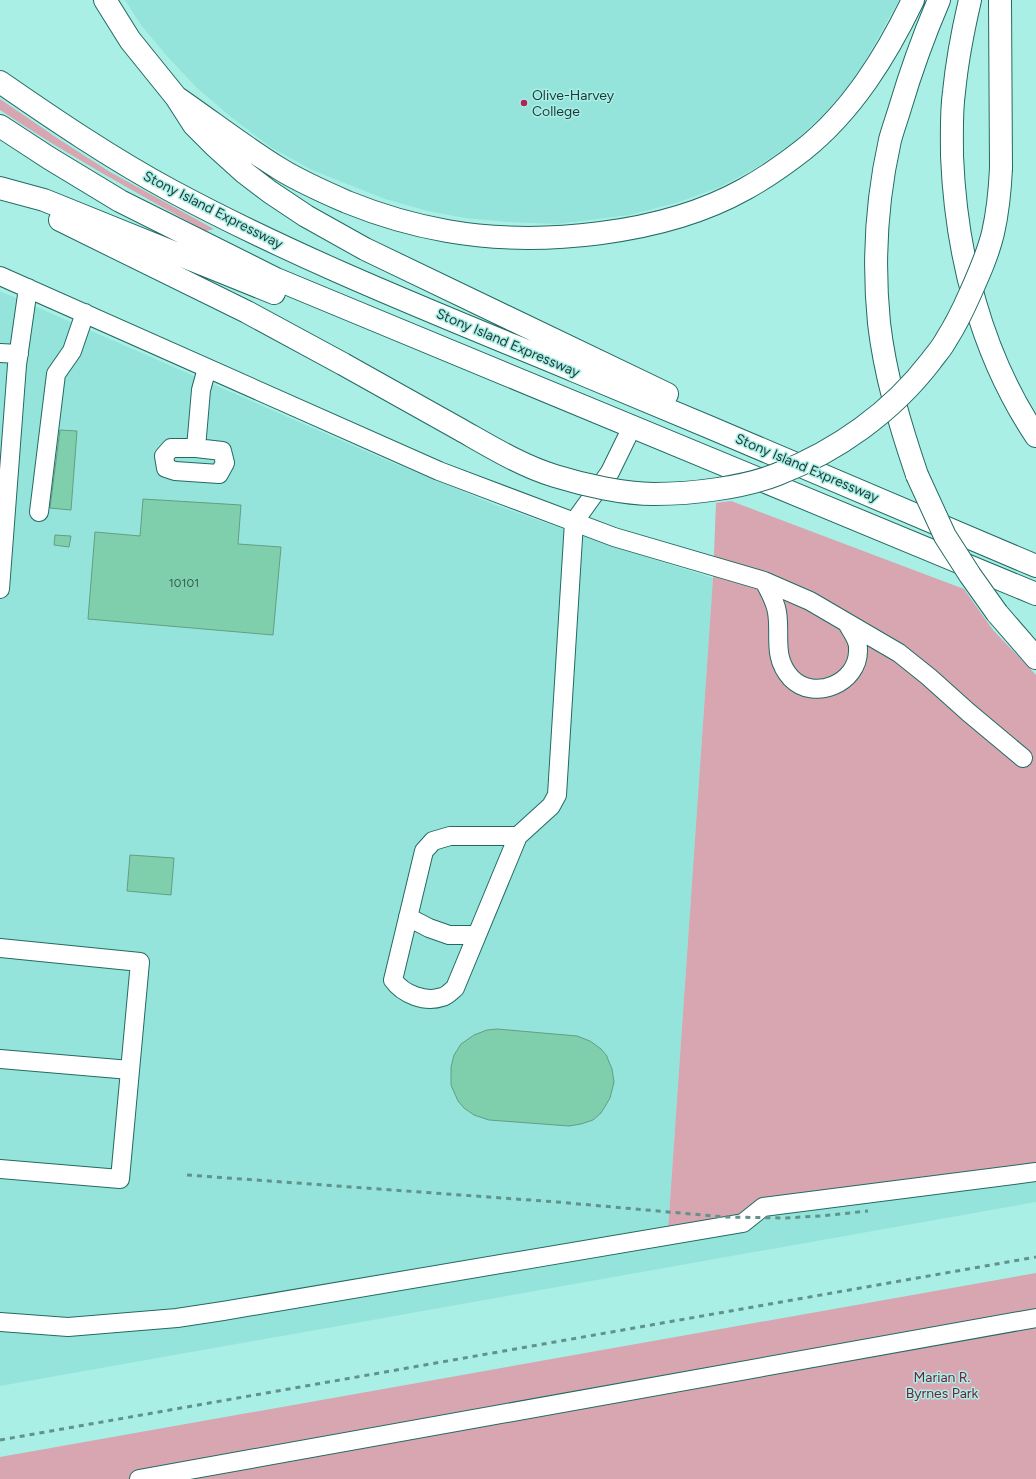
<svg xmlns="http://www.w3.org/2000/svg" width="1036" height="1479" font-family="Figtree,sans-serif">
<rect width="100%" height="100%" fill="#a9efe6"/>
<path fill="#95e4db" d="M 125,0 L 899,0 L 863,65 L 844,91 L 824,114 L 794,142 L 754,169 L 720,187 L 679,202 L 630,215 L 557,224 L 507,222 L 465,218 L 428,211 L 385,199 L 312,170 L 272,148 L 231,117 L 197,88 L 166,55 L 141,25 Z
M 0,291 L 386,460 L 498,506 L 603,543 L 713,578 L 668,1230 L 1036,1175 L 1036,1202 L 0,1386 Z"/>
<path fill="#d7a6b0" d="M 0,99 L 60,140 L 110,172 L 214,229 L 206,231 C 136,193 66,154 0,110 Z
M 731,501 L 964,589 L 993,630 L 1036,675 L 1036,1175 L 668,1230 L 713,578 L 716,503 Z
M 1036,1273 L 1036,1479 L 0,1479 L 0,1457 Z"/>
<path fill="#7fcfad" stroke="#649d84" d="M 60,430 L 77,431 L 71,510 L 50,508 Z
M 143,499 L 241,505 L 238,544 L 281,547 L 273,635 L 88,619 L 95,532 L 140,536 Z
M 55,535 L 71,536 L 69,547 L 54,545 Z
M 130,855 L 174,858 L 171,895 L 127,891 Z
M 497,1029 L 577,1036 L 590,1041 L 601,1049 L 607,1056 L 607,1057 L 612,1069 L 614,1082 L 610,1098 L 601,1113 L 593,1120 L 581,1124 L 569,1126 L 489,1120 L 474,1115 L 464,1108 L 458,1101 L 451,1085 L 451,1067 L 454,1055 L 461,1044 L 474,1035 L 487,1030 Z"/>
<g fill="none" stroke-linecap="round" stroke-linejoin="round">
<g stroke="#236a63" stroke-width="20">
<path id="minor" d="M 0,276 L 439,471 L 614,537 L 764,581 L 810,601 L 899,653 L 929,677 L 968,712 L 1023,758
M 0,353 L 19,354
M 196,448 L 171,448 L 164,456 L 166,468 L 175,471 L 219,474 L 225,463 L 222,451 L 196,448 L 201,390 L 207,368
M 39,512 L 56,374 L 72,351 L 85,313
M 764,581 C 769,591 775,600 777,612 C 781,636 772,657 791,678 C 814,702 858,683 858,651 C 858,648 858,644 857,642 C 855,635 850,629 847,623
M 0,589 L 17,365 L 28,288
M 518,836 L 450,836 L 433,841 L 424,851 L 393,980 C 403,994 425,1003 442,997 C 447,996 451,991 455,988 L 518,836 L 551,806 L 557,795 L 574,522 L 610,472 L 632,427
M 408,917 L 429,928 L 449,935 L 477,935
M 0,948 L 140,962 L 120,1179 L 0,1169
M 0,1059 L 130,1070
M 0,1322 L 68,1327 L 177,1318 L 223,1311 L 743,1223 L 763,1207 L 1036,1172
M 139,1479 L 1036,1318"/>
</g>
<g stroke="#236a63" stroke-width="24">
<path id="highway" d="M 105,0 L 130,40 L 176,97 L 194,125 L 214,145 L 245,173 L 270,192 L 306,216 L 365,249 L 667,394
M 970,0 C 963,30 957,61 954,92 C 951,113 952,135 952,156 C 956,254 981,354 1036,436
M 1000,0 L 1001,168
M 0,82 C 55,120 111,158 170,190 C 300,260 438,314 575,371 C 729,435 882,500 1036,566
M 176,97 C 211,121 244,147 280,169 C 301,182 324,192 347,202 C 379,215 413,225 447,231 C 538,247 663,235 745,189 C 765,178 785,164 803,150 C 852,111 886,56 913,0
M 0,126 L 49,158 L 120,201 L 276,279 L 1036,594
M 0,188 L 44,200 L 274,293
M 60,220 L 247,312 L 343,364
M 917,475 C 900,425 885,375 879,323 C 873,263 877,198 890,140 C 893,129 897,118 900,108 C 911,71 924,35 939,0
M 997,613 L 1036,658"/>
</g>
<use href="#minor" stroke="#fff" stroke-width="18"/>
<use href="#highway" stroke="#fff" stroke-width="22"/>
<path stroke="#61928c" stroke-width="3" stroke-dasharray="5 5" stroke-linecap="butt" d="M 187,1175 L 557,1202 L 725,1217 L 784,1218 L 821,1216 L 868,1211
M 0,1440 L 1036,1257"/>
<g stroke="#236a63" stroke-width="24" stroke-linecap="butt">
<path id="highway-bridge" d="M 343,364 C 383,386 422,408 461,430 C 491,447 522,466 555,476 C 584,485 624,494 654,494 C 691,494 743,488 778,474 C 837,451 892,412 931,361 C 936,354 942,348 946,340 C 955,326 963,310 970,294 C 979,274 988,254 993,233 C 998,211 1000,190 1001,168
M 917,475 L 945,536 L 970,575 L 997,613"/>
</g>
<use href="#highway-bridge" stroke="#fff" stroke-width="22"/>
</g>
<circle fill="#b22357" stroke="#a9efe6" stroke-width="1.5" cx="524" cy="103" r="4"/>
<g text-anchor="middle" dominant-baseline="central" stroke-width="3" stroke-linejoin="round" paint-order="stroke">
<g font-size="12" fill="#365e54">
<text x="184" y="583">10101</text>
</g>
<g font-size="14" fill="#1d3936" stroke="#a9efe6" text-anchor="start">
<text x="532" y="95">Olive-Harvey<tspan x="532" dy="16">College</tspan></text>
</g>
<g font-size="14" fill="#1d3936" stroke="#a9efe6">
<text transform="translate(213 210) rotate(27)">Stony Island Expressway</text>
<text transform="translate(508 343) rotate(23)">Stony Island Expressway</text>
<text transform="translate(807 468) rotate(23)">Stony Island Expressway</text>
</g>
<g font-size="14" fill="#741d39" stroke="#a9efe6">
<text x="942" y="1377">Marian R.<tspan x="942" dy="16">Byrnes Park</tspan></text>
</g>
</g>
</svg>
